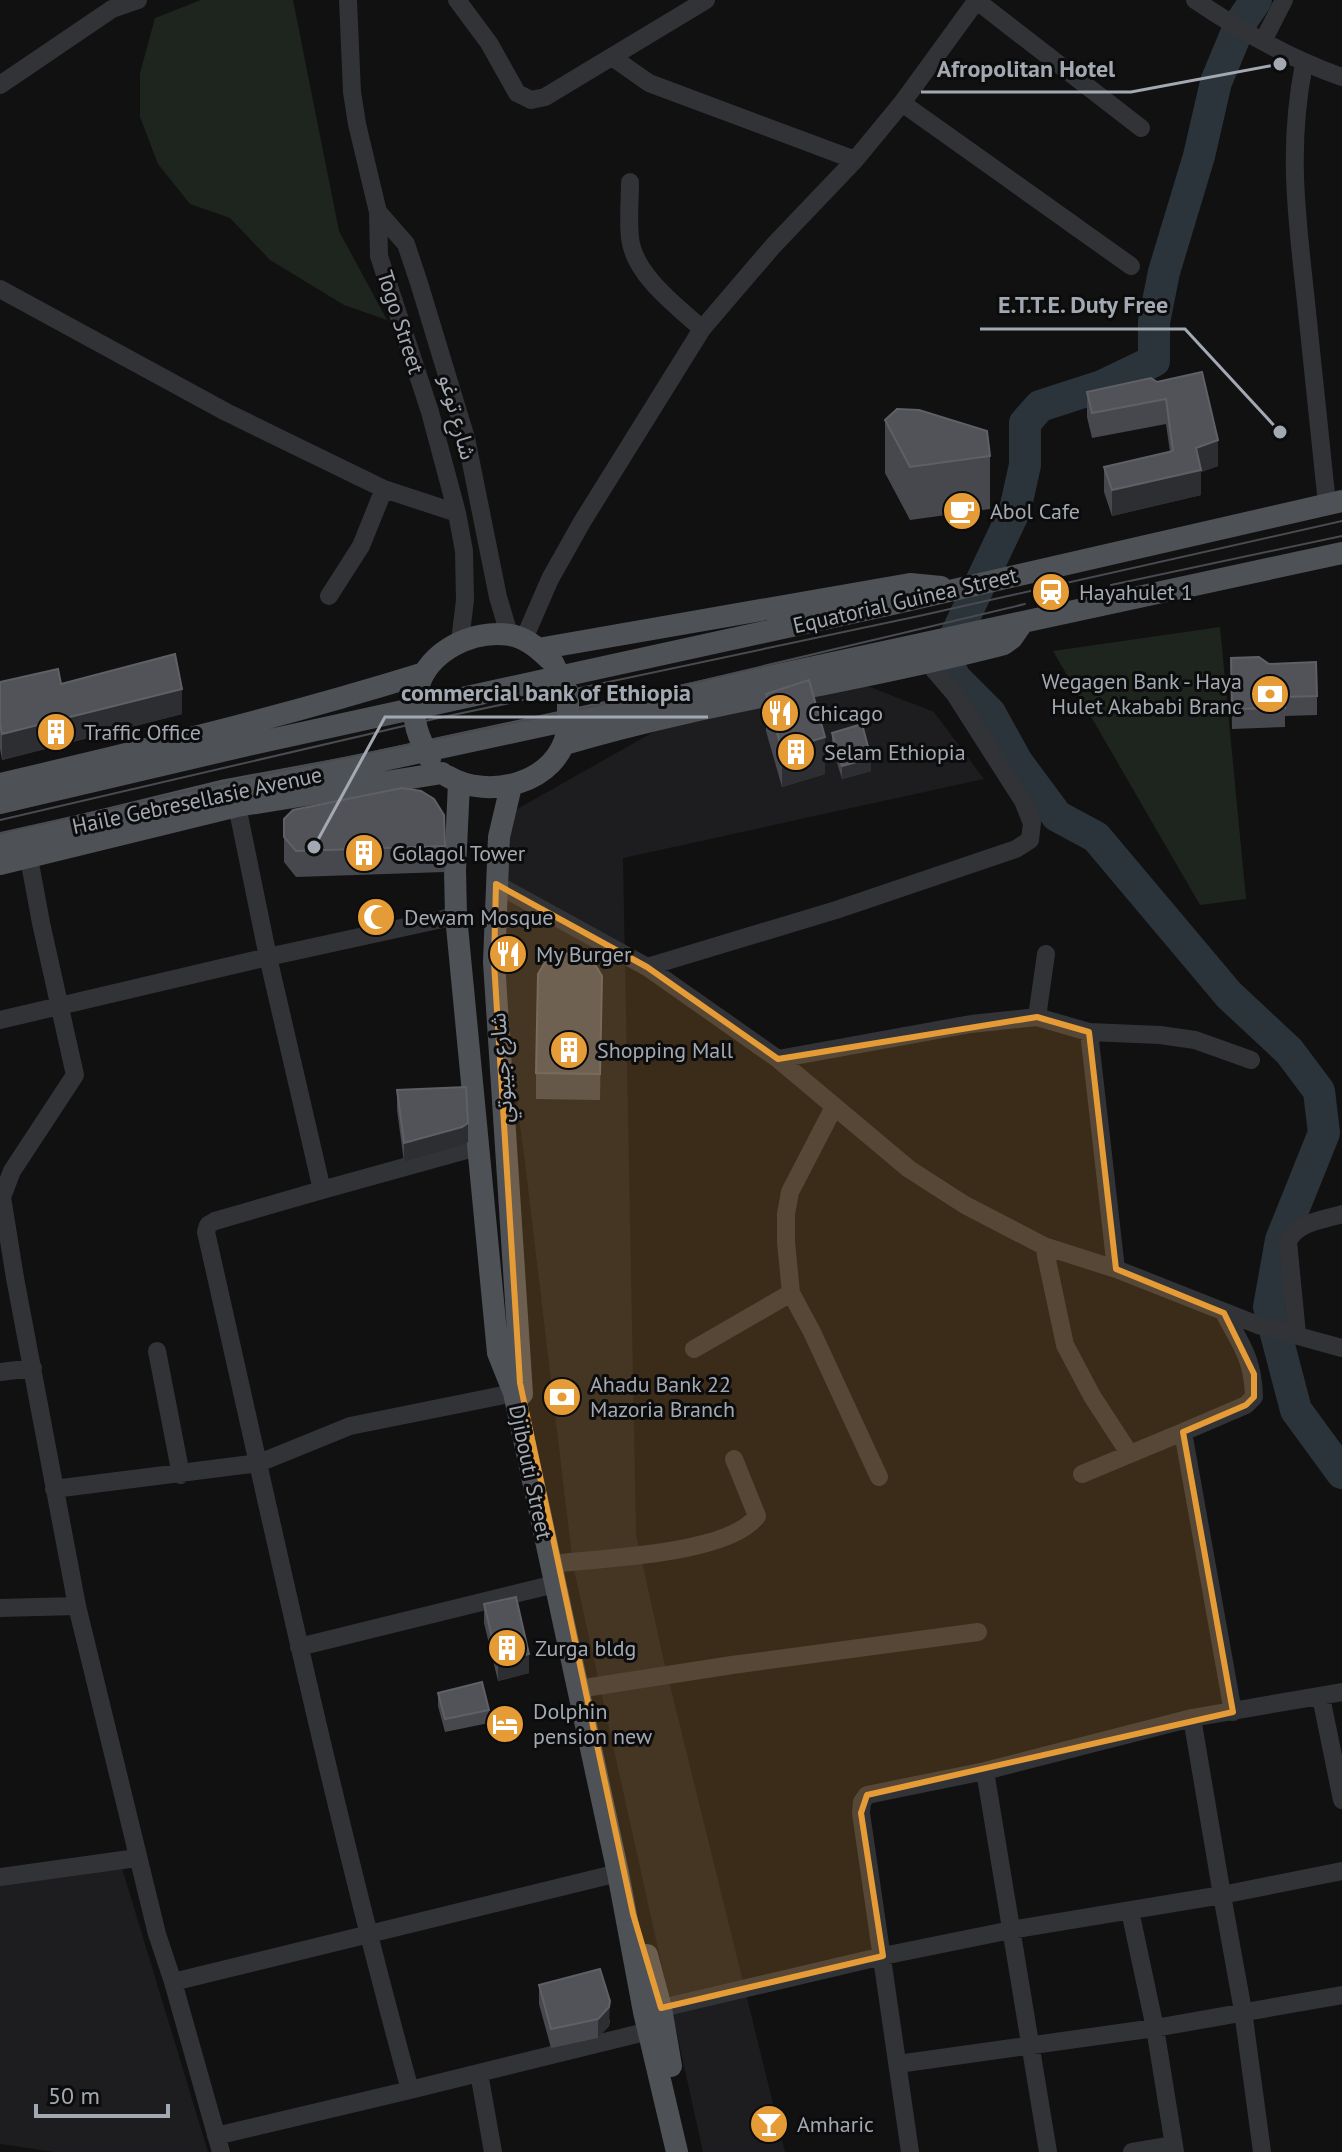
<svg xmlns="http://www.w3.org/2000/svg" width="1342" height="2152" font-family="'PT Sans','Noto Sans Arabic',sans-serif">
<rect width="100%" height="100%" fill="#111112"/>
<path fill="#1d1d1f" d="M 865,685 L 934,712 L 984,779 L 623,858 L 636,1534 L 663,1657 L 785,2152 L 703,2152 L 573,1565 L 524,1154 L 500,987 L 491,824 L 678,718 Z
M 122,1868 L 208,2152 L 55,2152 L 0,2144 L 0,1884 Z"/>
<path fill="#1d251e" d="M 201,0 L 293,0 L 339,231 L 387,320 L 344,305 L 270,260 L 230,218 L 190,204 L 158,164 L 140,117 L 140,73 L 155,18 Z
M 1220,627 L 1246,899 L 1200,905 L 1053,651 Z"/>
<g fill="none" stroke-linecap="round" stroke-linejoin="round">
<path stroke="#2b343a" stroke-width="32" d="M 1256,0 L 1241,22 L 1216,82 L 1199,156 L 1164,272 L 1154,322 L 1154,361 L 1102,386 L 1040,406 L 1025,423 L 1025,465 L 1015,510 L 945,658 L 955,678 L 990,713 L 1017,762 L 1057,816 L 1096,837 L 1229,995 L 1289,1051 L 1319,1091 L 1324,1133 L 1281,1240 L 1269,1307 L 1296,1410 L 1342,1473"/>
<path stroke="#323337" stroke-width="18" d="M 348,0 L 352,92 L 357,124 L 378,212 L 379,256 L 430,412 L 457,513 L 464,551 L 465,600 L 460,641
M 457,0 L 489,43 L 517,93 L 531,100 L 545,97 L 706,0
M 1195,0 C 1241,31 1290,59 1342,77
M 977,1 L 1141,128
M 1263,41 L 1284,0
M 612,57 L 649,83 L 855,160
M 1304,64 C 1287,149 1297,218 1306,302 C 1313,370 1320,437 1327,504
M 0,85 L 112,9 L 138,0
M 902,103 L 1131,266
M 630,182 C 630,200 628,220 630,238 C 634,275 677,306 702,329
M 378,212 L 406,244 L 419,283 L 466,438 L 498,597 L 509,634
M 0,289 L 226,412 L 384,489 L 457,513
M 329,596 L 361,546 L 384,489
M 524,639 L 550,579 L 582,522 L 702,329 L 773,246 L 855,160 L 902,103 L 977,0
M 237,806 L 268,957 L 322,1190 L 215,1221 L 208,1225 L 206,1232 C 271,1519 332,1806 410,2090 L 649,2031
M 29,858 L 41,923 L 75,1075 L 12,1171 L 2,1197 L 15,1278 L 77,1606 L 157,1934 L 173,1982 L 221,2152
M 496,884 L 647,967 L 778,1059 L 909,1169 L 965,1205 L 1044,1246 L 1116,1269 L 1258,1325 L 1342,1348
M 647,967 L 836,910 L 1016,849 L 1030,840 L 1032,823 L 1023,801 L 954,693 L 929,664
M 1037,1017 L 1046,954
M 0,1020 L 268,957 L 456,916
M 1089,1032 L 1116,1269
M 778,1059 L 971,1024 L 1037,1017 L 1089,1032 L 1160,1035 L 1195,1040 L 1251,1060
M 834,1107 L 790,1192 L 786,1214 L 786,1242 L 791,1293 L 812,1332 L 879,1477
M 322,1190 L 477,1147
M 1044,1246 L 1065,1345 L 1092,1396 L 1129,1453
M 1297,1334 L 1288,1242 C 1296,1222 1323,1220 1342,1214
M 694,1349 L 791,1293
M 157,1351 L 181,1475
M 0,1372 L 33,1368
M 1183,1432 L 1246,1405 L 1254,1397 C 1253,1359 1242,1346 1224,1313
M 1082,1474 L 1183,1432 L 1233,1712
M 54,1489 L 259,1463 L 350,1426 L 514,1393
M 551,1564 C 598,1558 729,1555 757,1516 L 734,1459
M 0,1608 L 77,1606
M 299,1647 L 555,1584
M 578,1689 L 732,1665 L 978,1632
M 1321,1697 L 1342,1800
M 1192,1718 L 1342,1692
M 985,1771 L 1048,2152
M 0,1877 L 137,1858
M 1130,1911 L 1155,2028 L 1175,2152
M 173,1982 L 618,1873
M 649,2011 L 883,1956 L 1011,1930 L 1222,1895 L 1243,2011 L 1262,2152
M 898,2064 L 1155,2028 L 1342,1995
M 479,2073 L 493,2152
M 216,2136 L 410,2090
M 910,2152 L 861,1813 L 862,1802 L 867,1795 L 985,1771 L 1192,1718 L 1222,1895 L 1342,1871
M 1132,2152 L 1174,2145"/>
<path stroke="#4e5156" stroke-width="22" d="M 538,649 L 910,584 L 941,587
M 418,688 C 428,651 473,629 510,635 C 525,637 538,648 548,658
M 565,744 C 709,701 859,682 1004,644 L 1012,638 L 1023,622
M 447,776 C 488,801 559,783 567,731
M 459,783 L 455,870 L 456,916 L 498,1353 L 514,1393 L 618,1873 L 644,2012 L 677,2152
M 0,784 C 142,751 282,717 421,674
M 511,786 L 499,837 L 494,962 L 522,1394
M 0,803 L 252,744 L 897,603 L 1342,501
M 0,845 L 226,790 L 356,766 L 1342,553
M 0,864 L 237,806 L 442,773
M 647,1955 L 661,2008 L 671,2066"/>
<path stroke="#494b50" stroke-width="2" d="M 1111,585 L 1342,536
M 0,820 L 434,719 L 919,616 L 1342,521
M 0,833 L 247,778 L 595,706 L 1025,604"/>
<path stroke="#4e5156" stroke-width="22" d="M 553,663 L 568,693 L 568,726
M 415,697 C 411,720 419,739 430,759"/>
</g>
<path fill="#47484d" d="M 1151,378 L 1218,466 L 1201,472 L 1201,495 L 1112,516 L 1104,492 L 1104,467 L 1170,452 L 1166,424 L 1092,438 L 1087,417 L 1087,392 Z
M 885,420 L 990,456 L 990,509 L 910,520 L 885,473 Z
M 1231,658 L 1317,696 L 1317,715 L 1285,716 L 1285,727 L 1232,729 Z
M 0,682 L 61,684 L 182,714 L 2,760 L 0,749 Z
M 766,694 L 825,774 L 782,787 L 766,731 Z
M 832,733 L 871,771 L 842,779 L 832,746 Z
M 284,819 L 445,846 L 445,872 L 296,877 L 284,862 Z
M 602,976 L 600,1100 L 536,1099 L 536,1073 Z
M 397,1090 L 468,1142 L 462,1146 L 404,1162 L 397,1110 Z
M 484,1604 L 529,1673 L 498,1681 L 484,1623 Z
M 438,1693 L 489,1710 L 489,1723 L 445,1732 L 438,1706 Z
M 539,1985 L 610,2020 L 609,2026 L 598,2038 L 551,2048 L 539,2004 Z"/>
<path fill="#2d2e31" d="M 1218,440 L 1218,466 L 1201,472 L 1201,495 L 1112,516 L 1112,490 L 1196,448 Z
M 182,689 L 182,714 L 2,760 L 2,734 Z
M 825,737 L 825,774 L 782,787 L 782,750 Z
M 871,758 L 871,771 L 842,779 L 842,766 Z
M 468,1123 L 468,1142 L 462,1146 L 404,1162 L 404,1143 Z
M 529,1654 L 529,1673 L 498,1681 L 498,1662 Z
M 610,2001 L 609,2026 L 598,2038 L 598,2019 Z"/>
<path fill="#515358" stroke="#5e6066" stroke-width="2" d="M 1202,372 L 1218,440 L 1196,448 L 1201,470 L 1112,490 L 1104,467 L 1173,451 L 1166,399 L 1092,413 L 1087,392 L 1151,378 L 1157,382 Z
M 897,409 L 919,410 L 987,431 L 990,456 L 910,467 L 885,420 Z
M 175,654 L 182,689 L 2,734 L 0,724 L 0,682 L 58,669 L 61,684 Z
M 1259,657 L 1269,664 L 1316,662 L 1317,696 L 1285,697 L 1285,708 L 1232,709 L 1231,658 Z
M 809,680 L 825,737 L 782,750 L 766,694 Z
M 862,724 L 871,758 L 842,766 L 832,733 Z
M 402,788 L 421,791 L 434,799 L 444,815 L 445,846 L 296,851 L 284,837 L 284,819 L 293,810 Z
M 579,953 L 596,966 L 602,976 L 600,1074 L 536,1073 L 538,974 L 547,959 L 557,954 Z
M 466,1087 L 468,1123 L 462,1127 L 404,1143 L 397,1090 Z
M 516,1597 L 529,1654 L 498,1662 L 484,1604 Z
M 482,1682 L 489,1710 L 445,1719 L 438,1693 Z
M 600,1969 L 610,2001 L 609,2007 L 598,2019 L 551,2029 L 539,1985 Z"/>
<path fill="#e59c36" fill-opacity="0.2" stroke="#e59c36" stroke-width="6" stroke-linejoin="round" d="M 496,884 L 647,967 L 778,1059 L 1037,1017 L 1089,1032 L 1116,1269 L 1224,1313 L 1254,1374 L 1254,1397 L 1246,1405 L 1183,1432 L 1233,1712 L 867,1795 L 861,1813 L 883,1956 L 661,2008 L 633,1914 L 520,1383 L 494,962 Z"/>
<defs>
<g id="cafe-disc" transform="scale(2)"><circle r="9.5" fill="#e59c36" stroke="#0c0c0d"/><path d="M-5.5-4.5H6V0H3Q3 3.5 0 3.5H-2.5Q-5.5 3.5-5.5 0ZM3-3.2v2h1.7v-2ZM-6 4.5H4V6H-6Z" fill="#fff"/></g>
<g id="station-disc" transform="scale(2)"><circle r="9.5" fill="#e59c36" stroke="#0c0c0d"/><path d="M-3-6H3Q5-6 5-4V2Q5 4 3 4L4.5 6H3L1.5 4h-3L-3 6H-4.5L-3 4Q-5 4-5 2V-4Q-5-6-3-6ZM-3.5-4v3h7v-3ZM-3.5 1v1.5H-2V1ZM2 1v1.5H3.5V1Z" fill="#fff"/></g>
<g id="bank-disc" transform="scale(2)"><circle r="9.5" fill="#e59c36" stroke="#0c0c0d"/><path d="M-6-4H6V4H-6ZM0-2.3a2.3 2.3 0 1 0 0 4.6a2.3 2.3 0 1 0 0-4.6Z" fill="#fff"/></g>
<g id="restaurant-disc" transform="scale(2)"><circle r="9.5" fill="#e59c36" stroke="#0c0c0d"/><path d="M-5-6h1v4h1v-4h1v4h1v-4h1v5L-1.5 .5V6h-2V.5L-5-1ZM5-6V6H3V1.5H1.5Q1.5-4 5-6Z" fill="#fff"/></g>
<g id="building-disc" transform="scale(2)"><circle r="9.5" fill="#e59c36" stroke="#0c0c0d"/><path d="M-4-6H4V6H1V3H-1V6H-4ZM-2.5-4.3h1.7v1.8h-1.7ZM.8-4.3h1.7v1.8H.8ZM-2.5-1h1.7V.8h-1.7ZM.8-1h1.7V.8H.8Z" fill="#fff"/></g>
<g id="mosque-disc" transform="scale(2)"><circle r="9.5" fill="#e59c36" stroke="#0c0c0d"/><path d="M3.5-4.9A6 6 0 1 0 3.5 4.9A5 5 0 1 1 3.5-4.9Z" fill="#fff"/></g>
<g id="hotel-disc" transform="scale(2)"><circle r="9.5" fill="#e59c36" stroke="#0c0c0d"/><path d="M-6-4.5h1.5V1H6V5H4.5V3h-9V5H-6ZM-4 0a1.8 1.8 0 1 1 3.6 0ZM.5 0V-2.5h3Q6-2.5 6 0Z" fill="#fff"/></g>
<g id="bar-disc" transform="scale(2)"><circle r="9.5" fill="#e59c36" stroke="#0c0c0d"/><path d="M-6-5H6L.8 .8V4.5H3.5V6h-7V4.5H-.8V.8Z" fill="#fff"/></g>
</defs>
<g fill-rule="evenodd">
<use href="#cafe-disc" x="962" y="511"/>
<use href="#station-disc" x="1051" y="592"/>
<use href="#bank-disc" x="1270" y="694"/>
<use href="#restaurant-disc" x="780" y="713"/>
<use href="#building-disc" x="56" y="732"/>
<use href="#building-disc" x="796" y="752"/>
<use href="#building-disc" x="364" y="853"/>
<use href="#mosque-disc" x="376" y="917"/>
<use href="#restaurant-disc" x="508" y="954"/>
<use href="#building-disc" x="569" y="1050"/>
<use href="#bank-disc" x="562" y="1397"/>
<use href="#building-disc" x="507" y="1648"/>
<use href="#hotel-disc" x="505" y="1724"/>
<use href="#bar-disc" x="769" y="2124"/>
</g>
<g text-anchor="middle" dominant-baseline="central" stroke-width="6" stroke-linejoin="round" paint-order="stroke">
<g font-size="22" fill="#a3a9b2" stroke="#0c0c0d">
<text transform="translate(401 322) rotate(72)">Togo Street</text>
<text transform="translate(458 417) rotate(75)">شارع توغو</text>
<text transform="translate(905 600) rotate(-13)">Equatorial Guinea Street</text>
<text transform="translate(197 800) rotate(-12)">Haile Gebresellasie Avenue</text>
<text transform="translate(501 1068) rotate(-94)">شارع جيبوتي</text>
<text transform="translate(531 1472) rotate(78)">Djibouti Street</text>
</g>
<g font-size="22" fill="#a3a9b2" stroke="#0c0c0d" text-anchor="start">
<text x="990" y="511">Abol Cafe</text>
<text x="1079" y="592">Hayahulet 1</text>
<text x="1242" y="681" text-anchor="end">Wegagen Bank - Haya<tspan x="1242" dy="25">Hulet Akababi Branc</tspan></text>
<text x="808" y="713">Chicago</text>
<text x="84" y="732">Traffic Office</text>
<text x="824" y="752">Selam Ethiopia</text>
<text x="392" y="853">Golagol Tower</text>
<text x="404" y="917">Dewam Mosque</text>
<text x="536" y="954">My Burger</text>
<text x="597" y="1050">Shopping Mall</text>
<text x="590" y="1384">Ahadu Bank 22<tspan x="590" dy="25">Mazoria Branch</tspan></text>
<text x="535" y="1648">Zurga bldg</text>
<text x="533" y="1711">Dolphin<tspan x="533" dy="25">pension new</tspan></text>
<text x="797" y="2124">Amharic</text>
</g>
</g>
<path fill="none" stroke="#a3a9b2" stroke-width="3" d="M1280 64L1131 92H921M1280 432L1185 329H980M314 847L385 717H708"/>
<g fill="#a3a9b2" stroke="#0c0c0d" stroke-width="3">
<circle cx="1280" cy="64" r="8"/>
<circle cx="1280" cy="432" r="8"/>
<circle cx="314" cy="847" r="8"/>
</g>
<g font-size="24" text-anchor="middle" font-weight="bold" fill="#a3a9b2" stroke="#0c0c0d" stroke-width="6" stroke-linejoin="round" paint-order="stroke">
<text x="1026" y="77">Afropolitan Hotel</text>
<text x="1083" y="313">E.T.T.E. Duty Free</text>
<text x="546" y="701">commercial bank of Ethiopia</text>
</g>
<path d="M36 2104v12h132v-12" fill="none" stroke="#a3a9b2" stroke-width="4"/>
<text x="48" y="2104" font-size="24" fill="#a3a9b2" stroke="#0c0c0d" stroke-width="6" paint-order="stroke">50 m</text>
</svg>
